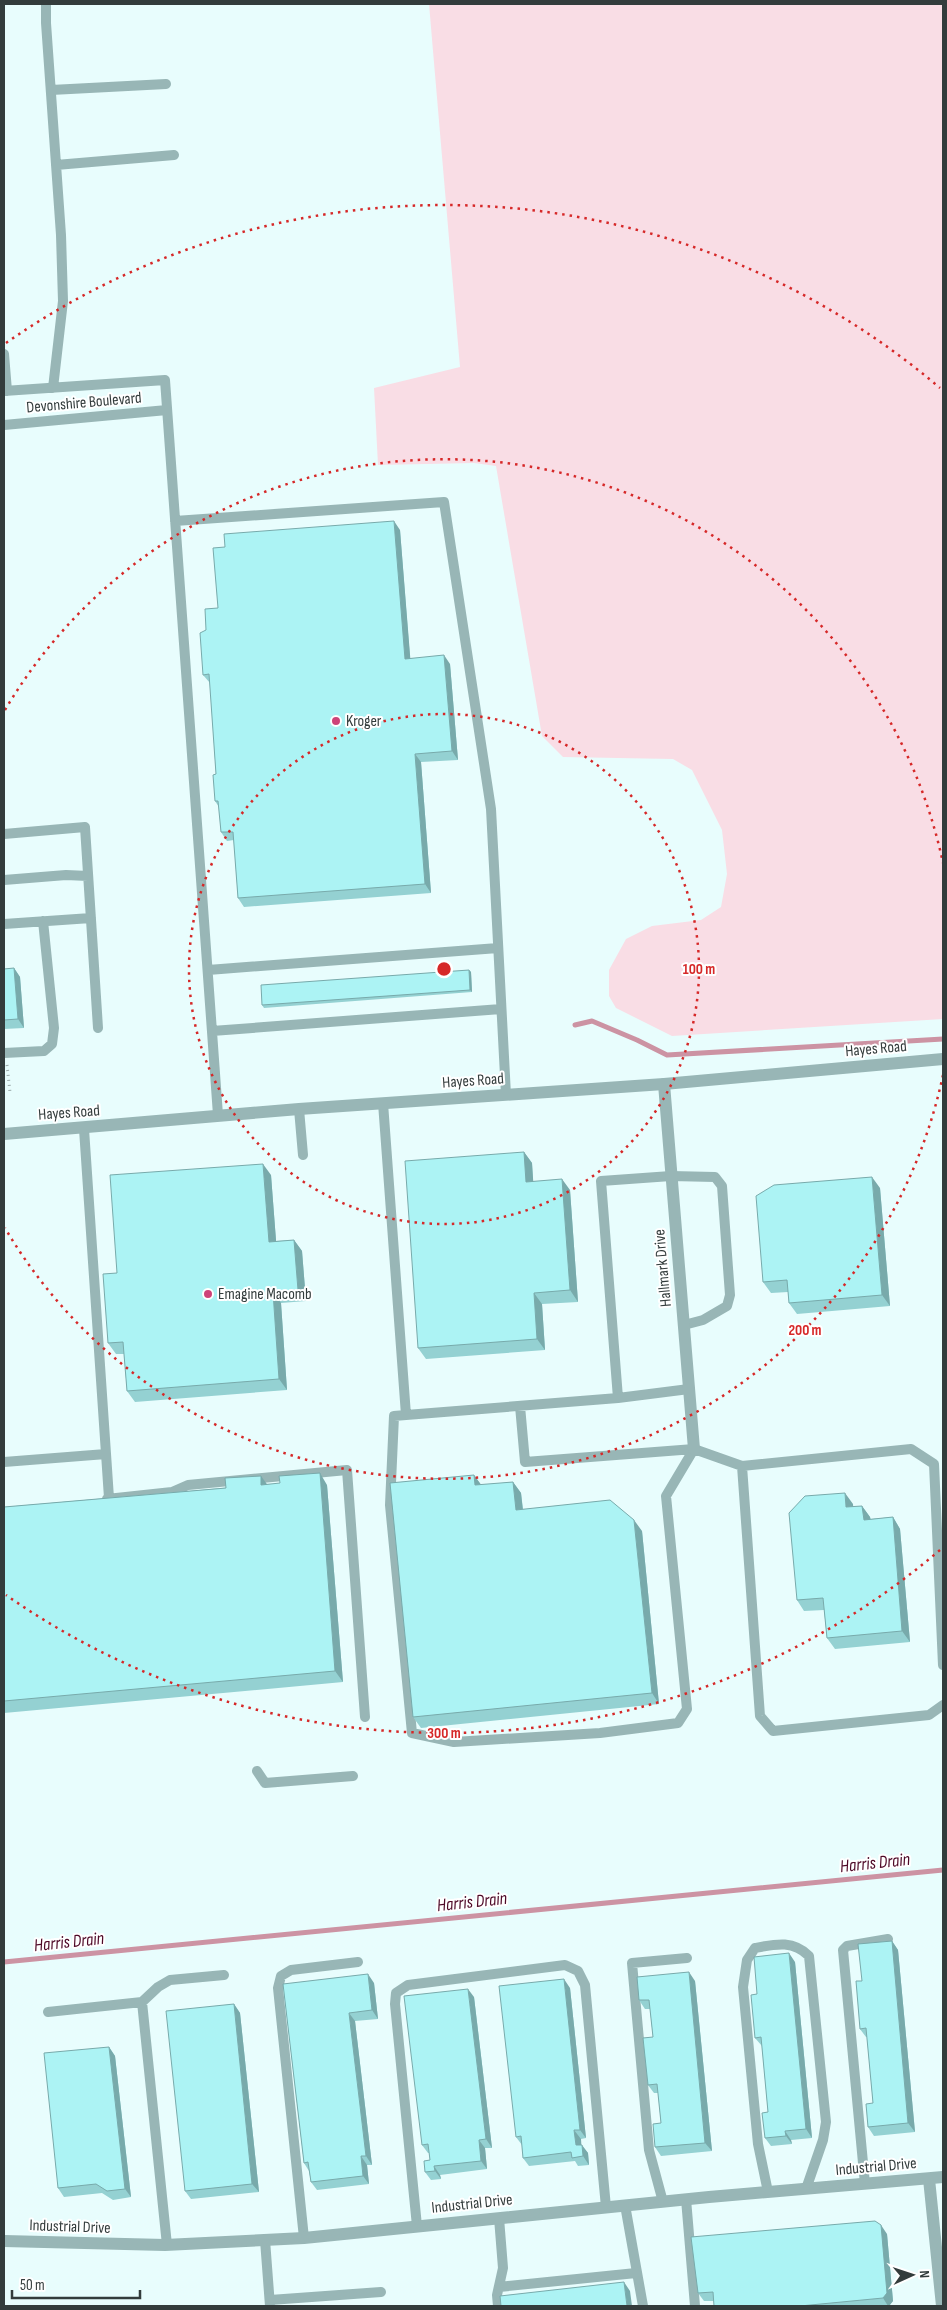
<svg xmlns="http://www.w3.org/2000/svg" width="947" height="2310" font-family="'Sofia Sans Condensed',sans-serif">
<rect width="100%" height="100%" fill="#e8fdfd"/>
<path fill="#f9dde5" d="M 429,4 L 943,4 L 943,1019 L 672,1036 L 616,1008 L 609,996 L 609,970 L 626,939 L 652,926 L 701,920 L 721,907 L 727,874 L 722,830 L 692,770 L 673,759 L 563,757 L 542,736 L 496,466 L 474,463 L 378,465 L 374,388 L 460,367 Z"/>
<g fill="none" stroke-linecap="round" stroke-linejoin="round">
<path stroke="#cc93a3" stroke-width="5" d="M 575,1025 L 592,1021 L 637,1040 L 667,1055 L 943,1039
M 4,1962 L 943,1870"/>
<path stroke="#9babab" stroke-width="3" stroke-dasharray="1 4" stroke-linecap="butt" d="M 7,1065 L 10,1092"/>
<path stroke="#98b6b6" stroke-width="10" d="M 46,4 L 46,23 L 61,235 L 63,301 L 53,388
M 51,90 L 166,84
M 56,165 L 174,155
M 4,354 L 7,391
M 4,391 L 165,380 L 218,1115
M 4,425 L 167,410
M 175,521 L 444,502 L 491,809 L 506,1095
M 4,834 L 85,827 L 98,1028
M 4,880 L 66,875 L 88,876
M 4,924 L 91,918
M 208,970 L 498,948
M 212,1031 L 501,1009
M 4,1053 L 44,1051 L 52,1044 L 54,1028 L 43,921
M 383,1103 L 406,1415
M 299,1109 L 303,1155
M 84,1129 L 109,1498
M 684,1325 L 703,1320 L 727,1306 L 730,1295 L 722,1186 L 715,1177 L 671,1176 L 601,1181 L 618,1398 L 689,1389
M 520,1406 L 525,1462 L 694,1449 L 666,1496 L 687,1709 L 678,1723 L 600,1733 L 454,1742 L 412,1733 L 390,1505 L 394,1416 L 406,1415 L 618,1398
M 694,1449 L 742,1466 L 911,1449 L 934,1464 L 943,1665
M 4,1462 L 106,1454
M 742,1466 L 760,1716 L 773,1731 L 929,1715 L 943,1705
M 107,1499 L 172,1492 L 188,1485 L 347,1470 L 365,1717
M 257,1771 L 265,1783 L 353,1776
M 48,2012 L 142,2002
M 865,2184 L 843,1950 L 847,1946 L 888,1939
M 768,2192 L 758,2144 L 743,1987 L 747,1960 L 755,1948 C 776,1944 793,1940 809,1956 L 826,2122 L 823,2140 L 806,2189
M 686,2199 L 695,2306
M 663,2202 L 649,2150 L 632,1963 L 687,1958
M 625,2205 L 643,2306
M 417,2226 L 395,2004 L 396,1993 L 408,1985 L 565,1965 L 578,1971 L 585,1985 L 606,2207
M 304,2238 L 278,1988 L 281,1976 L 291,1970 L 358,1962
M 265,2240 L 270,2306
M 167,2245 L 142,2002 L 158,1987 L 170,1980 L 224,1975
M 499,2287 L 636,2273
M 270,2300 L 381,2292
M 498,2306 L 497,2295 L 503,2268 L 499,2218"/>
<path stroke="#98b6b6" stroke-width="12" d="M 664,1084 L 694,1449
M 929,2179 L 942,2306
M 4,2241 L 165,2245 L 304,2238 L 709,2197 L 943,2177"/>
<path stroke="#98b6b6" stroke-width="12" d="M 4,1134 L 299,1109 L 664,1084 L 943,1059"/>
</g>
<path fill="#94d1d2" d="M 400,530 L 410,658 L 450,664 L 458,760 L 421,762 L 431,893 L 244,907 L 238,898 L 234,840 L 227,841 L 221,832 L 219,807 L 215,801 L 216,774 L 210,683 L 203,675 L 206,630 L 218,608 Z
M 14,968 L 20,977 L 24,1028 L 4,1029 L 4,969 Z
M 469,970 L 471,972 L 472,992 L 264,1008 L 262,1005 Z
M 524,1152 L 532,1163 L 533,1181 L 570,1190 L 578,1302 L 542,1304 L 545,1350 L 426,1359 L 418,1348 Z
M 271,1175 L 276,1241 L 294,1240 L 302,1251 L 306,1301 L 281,1303 L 287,1390 L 135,1402 L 127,1391 L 124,1354 L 116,1354 L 108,1343 L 117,1273 Z
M 880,1188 L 890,1306 L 797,1314 L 789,1303 L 788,1292 L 771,1293 L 763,1282 Z
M 474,1475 L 481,1485 L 513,1482 L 521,1493 L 523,1509 L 642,1531 L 659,1704 L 421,1728 L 413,1717 Z
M 267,1484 L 327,1485 L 343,1682 L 4,1713 L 4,1507 Z
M 853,1504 L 853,1507 L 862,1506 L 870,1517 L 871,1519 L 893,1517 L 900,1529 L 910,1642 L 835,1649 L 827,1638 L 824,1610 L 804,1611 L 797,1600 Z
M 892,1941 L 898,1950 L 915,2132 L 874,2136 L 868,2127 L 873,2103 L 867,2037 L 866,2037 L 860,2029 L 862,1981 Z
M 795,1962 L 812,2138 L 791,2140 L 792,2144 L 771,2146 L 765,2138 L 768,2112 L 762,2046 L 755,2038 L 757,1994 Z
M 695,1981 L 712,2151 L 661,2156 L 655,2147 L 661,2123 L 658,2093 L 654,2093 L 648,2085 L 653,2037 L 650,2009 L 645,2009 L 639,2000 Z
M 374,1983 L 378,2019 L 355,2021 L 372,2165 L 367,2165 L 369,2184 L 317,2190 L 311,2182 L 309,2171 L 304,2163 L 283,1984 Z
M 570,1988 L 586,2138 L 581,2139 L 581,2145 L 588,2153 L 589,2165 L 578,2166 L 575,2161 L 529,2166 L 523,2158 L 522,2145 L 516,2137 Z
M 474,1997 L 492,2148 L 485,2148 L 487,2169 L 440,2175 L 441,2179 L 431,2180 L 425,2172 L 430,2160 L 429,2153 L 428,2153 L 422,2145 Z
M 234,2004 L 240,2013 L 259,2192 L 191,2199 L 185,2191 Z
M 109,2047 L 115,2056 L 131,2197 L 113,2200 L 102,2193 L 64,2197 L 58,2188 Z
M 887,2234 L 893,2301 L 889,2306 L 714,2306 L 714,2301 L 704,2301 L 698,2293 Z"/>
<path fill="#78aaab" d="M 394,521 L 400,530 L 411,667 L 405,659 Z
M 444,655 L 450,664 L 458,760 L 452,751 Z
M 415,754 L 421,762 L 431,893 L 425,884 Z
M 14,968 L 20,977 L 24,1028 L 18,1019 Z
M 469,970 L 471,972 L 472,992 L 470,990 Z
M 524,1152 L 532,1163 L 534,1193 L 526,1182 Z
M 263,1164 L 271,1175 L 277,1253 L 269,1242 Z
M 872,1177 L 880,1188 L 890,1306 L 882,1295 Z
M 562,1179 L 570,1190 L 578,1302 L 570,1290 Z
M 294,1240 L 302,1251 L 306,1301 L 298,1290 Z
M 273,1292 L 281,1303 L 287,1390 L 279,1379 Z
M 534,1293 L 542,1304 L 545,1350 L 537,1339 Z
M 320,1473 L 327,1485 L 343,1682 L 335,1671 Z
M 474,1475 L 482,1486 L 475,1485 Z
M 261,1476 L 269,1487 L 261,1485 Z
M 513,1482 L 521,1493 L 524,1521 L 516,1510 Z
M 845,1493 L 853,1504 L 854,1519 L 846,1507 Z
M 862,1506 L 870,1517 L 871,1531 L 864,1520 Z
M 893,1517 L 900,1529 L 910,1642 L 902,1631 Z
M 634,1520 L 642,1531 L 659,1704 L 652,1693 Z
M 892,1941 L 898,1950 L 915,2132 L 908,2123 Z
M 789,1953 L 795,1962 L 812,2138 L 806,2129 Z
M 689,1972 L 695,1981 L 712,2151 L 705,2143 Z
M 368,1974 L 374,1983 L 378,2019 L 372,2010 Z
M 564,1979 L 570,1988 L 586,2138 L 580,2130 Z
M 468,1989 L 474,1997 L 492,2148 L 486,2139 Z
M 234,2004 L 240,2013 L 259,2192 L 252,2184 Z
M 349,2013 L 355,2021 L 372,2165 L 366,2156 Z
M 109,2047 L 115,2056 L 131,2197 L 125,2189 Z
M 574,2130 L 581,2139 L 582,2154 L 576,2145 Z
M 785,2131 L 791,2140 L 792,2144 L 786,2136 Z
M 479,2140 L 485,2148 L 487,2169 L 481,2161 Z
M 582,2145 L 588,2153 L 589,2165 L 583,2156 Z
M 361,2156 L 367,2165 L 369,2184 L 363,2176 Z
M 434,2166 L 440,2175 L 441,2179 L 435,2171 Z
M 881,2225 L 887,2234 L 893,2301 L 889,2306 L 888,2306 L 883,2298 Z
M 624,2282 L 630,2291 L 632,2306 L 627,2306 Z"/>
<path fill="#acf3f4" stroke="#78aaab" d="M 394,521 L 405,659 L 444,655 L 452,751 L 415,754 L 425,884 L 238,898 L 233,832 L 221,832 L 218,801 L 215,801 L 213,775 L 216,774 L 209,674 L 203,675 L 200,633 L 206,630 L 205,609 L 218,608 L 213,548 L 225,547 L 224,534 Z
M 14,968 L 18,1019 L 4,1020 L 4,969 Z
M 469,970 L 470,990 L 262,1005 L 261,985 Z
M 524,1152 L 526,1182 L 562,1179 L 570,1290 L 534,1293 L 537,1339 L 418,1348 L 405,1161 Z
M 263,1164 L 269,1242 L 294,1240 L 298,1290 L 273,1292 L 279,1379 L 127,1391 L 123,1342 L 108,1343 L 103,1274 L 117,1273 L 110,1175 Z
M 872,1177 L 882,1295 L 789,1303 L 787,1280 L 763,1282 L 756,1196 L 774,1185 Z
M 320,1473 L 335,1671 L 4,1701 L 4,1507 L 226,1488 L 225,1478 L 261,1476 L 261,1485 L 280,1483 L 279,1476 Z
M 474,1475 L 475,1485 L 513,1482 L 516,1510 L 610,1500 L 634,1520 L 652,1693 L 413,1717 L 390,1483 Z
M 845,1493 L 846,1507 L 862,1506 L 864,1520 L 893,1517 L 902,1631 L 827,1638 L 823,1598 L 797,1600 L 789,1513 L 805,1496 Z
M 892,1941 L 908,2123 L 868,2127 L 866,2104 L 873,2103 L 866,2028 L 860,2029 L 856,1981 L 862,1981 L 858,1944 Z
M 789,1953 L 806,2129 L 785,2131 L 786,2136 L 765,2138 L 762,2113 L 768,2112 L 761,2037 L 755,2038 L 751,1995 L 757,1994 L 754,1957 Z
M 689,1972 L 705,2143 L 655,2147 L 653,2124 L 661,2123 L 657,2084 L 648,2085 L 643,2038 L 653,2037 L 649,2000 L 639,2000 L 637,1977 Z
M 368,1974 L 372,2010 L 349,2013 L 366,2156 L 361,2156 L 363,2176 L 311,2182 L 308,2162 L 304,2163 L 283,1984 Z
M 564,1979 L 580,2130 L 574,2130 L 576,2145 L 582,2145 L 583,2156 L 572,2158 L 571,2152 L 523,2158 L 521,2136 L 516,2137 L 499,1986 Z
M 468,1989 L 486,2139 L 479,2140 L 481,2161 L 434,2166 L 435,2171 L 425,2172 L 424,2161 L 430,2160 L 428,2144 L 422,2145 L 404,1996 Z
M 234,2004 L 252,2184 L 185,2191 L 166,2011 Z
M 109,2047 L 125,2189 L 107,2191 L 96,2184 L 58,2188 L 44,2053 Z
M 875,2221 L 881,2225 L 887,2293 L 883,2298 L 800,2306 L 714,2306 L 713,2292 L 698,2293 L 691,2237 Z
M 624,2282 L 627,2306 L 501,2306 L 500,2296 Z"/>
<g fill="none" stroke="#d62828" stroke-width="2.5" stroke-dasharray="2.5 5">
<circle cx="444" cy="969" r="255"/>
<path d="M943 1075A510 510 0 0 1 5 1228M5 710A510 510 0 0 1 943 863"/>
<path d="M940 1550A764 764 0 0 1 6 1595M6 343A764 764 0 0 1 940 388"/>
</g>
<g fill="#ce4379" stroke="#fff" stroke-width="2">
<circle cx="336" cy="721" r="5"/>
<circle cx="208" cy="1294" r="5"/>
</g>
<g text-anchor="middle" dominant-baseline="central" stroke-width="4" stroke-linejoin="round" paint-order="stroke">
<g font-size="16" fill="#333c3c" stroke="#fff">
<text transform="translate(84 403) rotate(-5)">Devonshire Boulevard</text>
<text transform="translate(876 1049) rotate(-5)">Hayes Road</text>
<text transform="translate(473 1081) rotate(-4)">Hayes Road</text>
<text transform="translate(69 1113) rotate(-4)">Hayes Road</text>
<text transform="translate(663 1268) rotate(-95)">Hallmark Drive</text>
<text transform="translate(876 2167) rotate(-5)">Industrial Drive</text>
<text transform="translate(472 2204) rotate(-6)">Industrial Drive</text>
<text transform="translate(70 2227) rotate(2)">Industrial Drive</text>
</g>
<g font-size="16" fill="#333c3c" stroke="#fff" text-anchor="start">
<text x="346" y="721">Kroger</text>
<text x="218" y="1294">Emagine Macomb</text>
</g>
<g font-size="18" font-style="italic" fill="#4e0927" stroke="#fff">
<text transform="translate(875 1863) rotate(-6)">Harris Drain</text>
<text transform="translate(472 1902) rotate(-6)">Harris Drain</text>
<text transform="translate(69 1942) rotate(-6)">Harris Drain</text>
</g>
</g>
<circle cx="444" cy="969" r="8" fill="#d62828" stroke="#fff" stroke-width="2.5"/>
<g font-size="15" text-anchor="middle" font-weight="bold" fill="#d62828" stroke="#fff" stroke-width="4" stroke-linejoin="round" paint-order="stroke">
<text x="699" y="974">100 m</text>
<text x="805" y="1335">200 m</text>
<text x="444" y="1738">300 m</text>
</g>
<rect width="947" height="2310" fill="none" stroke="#333c3c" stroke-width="10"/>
<g transform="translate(912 2275) rotate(87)" stroke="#ffffff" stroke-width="4" paint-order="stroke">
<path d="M0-4L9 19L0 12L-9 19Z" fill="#333c3c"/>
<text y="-8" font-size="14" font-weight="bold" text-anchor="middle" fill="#333c3c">N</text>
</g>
<path d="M12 2290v8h128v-8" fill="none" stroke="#333c3c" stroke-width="2.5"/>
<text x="20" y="2290" font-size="15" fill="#333c3c" stroke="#ffffff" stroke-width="4" paint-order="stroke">50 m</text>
</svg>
